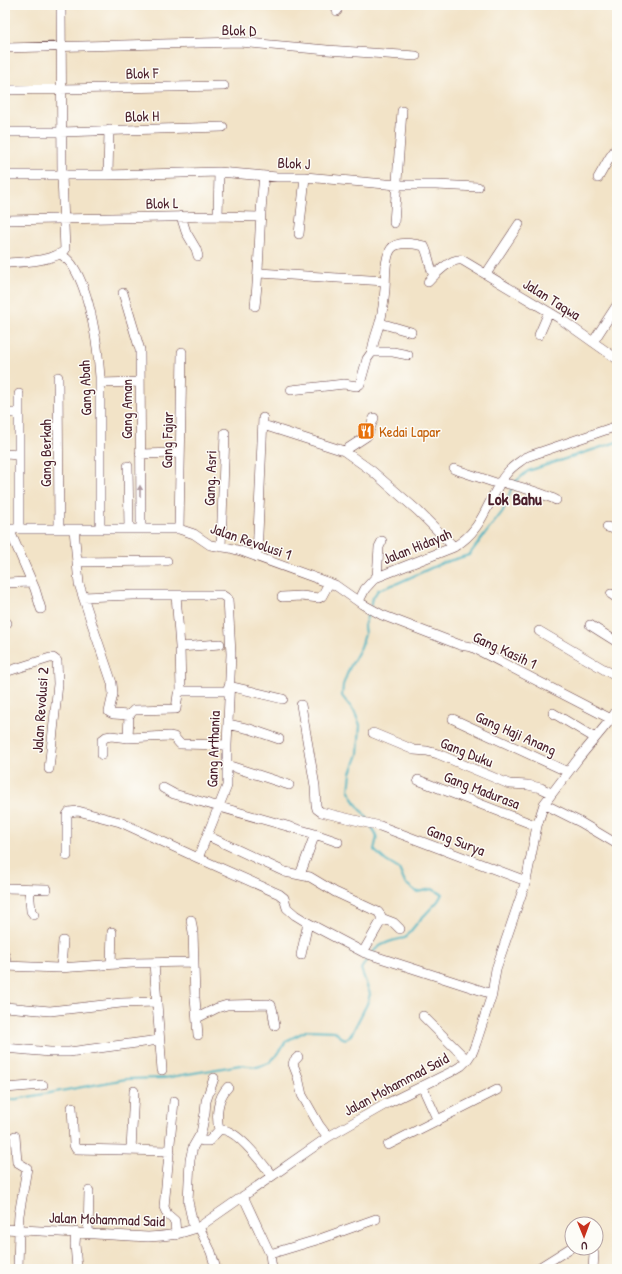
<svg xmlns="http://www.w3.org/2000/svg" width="622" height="1274" font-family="'Patrick Hand',sans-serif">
<rect width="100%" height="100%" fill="#fdfcf7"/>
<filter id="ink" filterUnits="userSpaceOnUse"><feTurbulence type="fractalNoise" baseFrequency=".025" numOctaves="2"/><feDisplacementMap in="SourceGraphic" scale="8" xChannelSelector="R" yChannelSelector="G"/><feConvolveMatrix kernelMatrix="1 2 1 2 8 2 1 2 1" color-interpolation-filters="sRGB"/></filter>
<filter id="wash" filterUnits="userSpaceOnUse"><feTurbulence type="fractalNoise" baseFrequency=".012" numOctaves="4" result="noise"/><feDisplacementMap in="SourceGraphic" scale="16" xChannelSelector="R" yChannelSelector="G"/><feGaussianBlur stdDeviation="0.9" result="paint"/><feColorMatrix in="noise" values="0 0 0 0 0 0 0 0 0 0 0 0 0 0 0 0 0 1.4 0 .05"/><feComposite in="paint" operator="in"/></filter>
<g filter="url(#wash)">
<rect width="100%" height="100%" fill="#f2e3c7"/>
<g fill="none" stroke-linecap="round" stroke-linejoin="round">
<path stroke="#43b1c0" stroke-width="2" d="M 514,483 L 528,471 L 617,442
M 371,605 L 371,601 L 378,590 L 398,583 L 442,563 L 469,555 L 503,511 L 512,487
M 368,819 L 357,805 L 349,791 L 351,773 L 358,754 L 360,725 L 354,711 L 342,696 L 343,685 L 349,669 L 361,647 L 365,634 L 364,626 L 369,611
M 372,953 C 380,943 394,940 405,938 L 418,922 L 438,901 L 442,894 L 432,889 L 417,892 L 405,883 L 399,869 L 386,861 L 374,850 L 377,837 L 372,827
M 5,1100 L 17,1099 L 126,1079 L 165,1078 L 240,1065 L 257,1067 L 269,1063 L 278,1054 L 286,1041 L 308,1030 L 335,1031 L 340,1037 L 346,1039 L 351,1035 L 367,1004 L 370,994 L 361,969 L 368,958"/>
</g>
</g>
<g filter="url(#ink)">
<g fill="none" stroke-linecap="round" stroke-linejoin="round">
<g stroke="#633c42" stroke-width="10">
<path id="minor" d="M 336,5 L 337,11
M 5,48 L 239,42 L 327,50 L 416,56
M 5,90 L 224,86
M 109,130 L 108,175 L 219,172 L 277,177 L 305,177 L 397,185 L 436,185 L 478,187
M 5,132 L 61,132 L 223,127
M 5,175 L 108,175
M 598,178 L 610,157 L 617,147
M 181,216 L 186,232 L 196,249 L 198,256
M 218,216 L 219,172
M 5,220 L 218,216 L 260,217
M 394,223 L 402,111
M 299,234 L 305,177
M 61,254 C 66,258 71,262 74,268 C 90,293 98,346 100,377 L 100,529
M 5,265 L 7,263 C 23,262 54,261 65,250 L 62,176 L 61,5
M 259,273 L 385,281
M 486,274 L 519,224
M 428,282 C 435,274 451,258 462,260 L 559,318 L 617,359
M 123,293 L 140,350 L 141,528
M 255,306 C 260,263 259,219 264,176
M 380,323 L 411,332
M 539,335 L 549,312
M 593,342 L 617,305
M 408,355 L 393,352 L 372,352 C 373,341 377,333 380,322 C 383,311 384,300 385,289 C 386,277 384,259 391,249 C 398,240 415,244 424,246 C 429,255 429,266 434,276
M 58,377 L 59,529
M 100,383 L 140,382
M 291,390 L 344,384 L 357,386 L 360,384 L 367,359 L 372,352
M 19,394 L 19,528
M 5,413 L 19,413
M 263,425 L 344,451 L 372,471 L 418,511 L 454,547
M 344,451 L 367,436 L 374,418
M 5,454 L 19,455
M 140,454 L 180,453
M 128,466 L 129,529
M 454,469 L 499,484
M 501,482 C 520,487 538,491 556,500
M 607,527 L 617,530
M 5,529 L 179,529 L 194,534 L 210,545 L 230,548 L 244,552 L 335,585 L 362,604 L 382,615 L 460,645 L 472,647 L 611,719
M 9,529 L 35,589 L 41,609
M 74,529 L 79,584 L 92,624 L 112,683 L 113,694 L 109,712 L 113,714 L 129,715
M 179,529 L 182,352
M 221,547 L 225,433
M 257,557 L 263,418
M 77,562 L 167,561
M 377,577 L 379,547 L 382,541
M 5,583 L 31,582
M 611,594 L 617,598
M 176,595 L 180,647 L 181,691
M 83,597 L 133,595 L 222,595 L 228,599 L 231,654 L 227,745 L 227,786 L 198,858 L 279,894 L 284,898 L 287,908 L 295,915 L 308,923 L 365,953 L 492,994
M 282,597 L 301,596 L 319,598 L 322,596 L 329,583
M 359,601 L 365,589 L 375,578 L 454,547 C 476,534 483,516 494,494 C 498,487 501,479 507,473 C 512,466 520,462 526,457 L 617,426
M 5,623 L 7,623
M 590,625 L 617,642
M 539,631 L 617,677
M 180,647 L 220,644
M 5,672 L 50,658 L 53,658 L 57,661 L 58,684 L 49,769
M 229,686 L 283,699
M 301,705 L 315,786 L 316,805 L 317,809 L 321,812 L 380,826 L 526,881
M 553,713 L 595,738
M 453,719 L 568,772
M 228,724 L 250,729 L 279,739
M 373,733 L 414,750 L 427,751 L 438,754 L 509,784 L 528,785 L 541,788 L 551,793
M 128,738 L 129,715 L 134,710 L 176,709 L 178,694 L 181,691 L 229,691
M 102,755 L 102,740 L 106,737 L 111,736 L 128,738 L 169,736 L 174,737 L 180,744 L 227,745
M 227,765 L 289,785
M 418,780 L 537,826
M 163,788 L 174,794 L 315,834 L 338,842
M 544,804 L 580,822 L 617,844
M 208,836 L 285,872 L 310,877 L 335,892 L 378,912 L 381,916 L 381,921 L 363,952
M 67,856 L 67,815 L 69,812 L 78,811 L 120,822 L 198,858
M 300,875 L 315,834
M 5,888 L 47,889
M 29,889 L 31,911 L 34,915
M 381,918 L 394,923 L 400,929
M 191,920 L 193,932 L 195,998 L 198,1035
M 301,955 L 308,923
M 5,956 L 7,966
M 154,963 L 162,1070
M 111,964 L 112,932
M 5,966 L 59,968 L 132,963 L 194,962
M 61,968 L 63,941
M 5,1007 L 50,1011 L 121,1003 L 156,1002
M 423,1016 L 467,1060
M 197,1018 L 217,1008 L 227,1005 L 268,1004 L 271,1005 C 274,1012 273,1019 275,1025
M 5,1048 L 50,1052 L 69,1052 L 159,1040
M 298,1057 L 294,1061 L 293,1064 L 298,1077 L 302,1095 L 319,1125 L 328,1137
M 422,1086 L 438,1121
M 5,1088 L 43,1085
M 174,1101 L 164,1207 L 167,1214 L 175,1221 L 176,1235
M 72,1107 L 74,1145 L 76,1149 L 170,1151
M 219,1130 C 216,1116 217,1098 228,1087
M 15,1136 L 17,1162 L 27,1168 L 19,1215 L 18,1230
M 198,1139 L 203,1141 L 209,1141 L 219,1130 C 235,1126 263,1164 272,1176
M 388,1145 L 497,1090
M 131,1150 L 134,1091
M 243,1196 L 270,1254 L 272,1269
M 199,1227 L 211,1252 L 216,1269
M 5,1229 L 148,1237 C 168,1236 180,1234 199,1227 L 328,1137 L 386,1104 L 451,1072 L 461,1066 L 467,1060 L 473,1051 L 476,1043 L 492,994 L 496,969 L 526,881 L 537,826 L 544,804 L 578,759 L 611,719 L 617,710
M 194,1229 L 188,1201 L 190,1160 L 193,1147 L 201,1133 L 205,1113 L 206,1101 L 214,1078
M 76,1232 L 75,1244 L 77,1269
M 88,1233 L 89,1191
M 589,1248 L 594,1254 L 593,1269
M 270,1254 L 320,1239 L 376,1219
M 18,1268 L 19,1230
M 537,1269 L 572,1247"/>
</g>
<use href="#minor" stroke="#fff" stroke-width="9"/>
</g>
<defs><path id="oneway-solid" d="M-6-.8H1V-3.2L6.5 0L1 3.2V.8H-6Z"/></defs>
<use fill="#ae9aa0" href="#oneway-solid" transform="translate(140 491) rotate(-90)"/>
</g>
<defs>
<g id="restaurant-square" transform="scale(0.9)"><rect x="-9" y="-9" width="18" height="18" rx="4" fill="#e8710a" stroke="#fdfcf7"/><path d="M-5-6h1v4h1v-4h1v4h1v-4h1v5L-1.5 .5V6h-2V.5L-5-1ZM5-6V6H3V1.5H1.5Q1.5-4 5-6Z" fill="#fff"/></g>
</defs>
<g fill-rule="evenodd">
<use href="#restaurant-square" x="366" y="431"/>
</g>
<g text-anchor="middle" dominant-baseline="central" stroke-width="3" stroke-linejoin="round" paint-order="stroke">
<g font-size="15" fill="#4a1f2b" stroke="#fdfcf7">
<text transform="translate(239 30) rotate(2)">Blok D</text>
<text transform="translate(142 73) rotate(-1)">Blok F</text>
<text transform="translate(142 116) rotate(-1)">Blok H</text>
<text transform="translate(294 163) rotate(3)">Blok J</text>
<text transform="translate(162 203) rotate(-1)">Blok L</text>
<text transform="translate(552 299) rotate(32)">Jalan Taqwa</text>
<text transform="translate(85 388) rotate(-92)">Gang Abah</text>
<text transform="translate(126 409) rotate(-90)">Gang Aman</text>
<text transform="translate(167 440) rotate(-89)">Gang Fajar</text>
<text transform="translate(45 453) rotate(-90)">Gang Berkah</text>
<text transform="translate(210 478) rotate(-88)">Gang. Asri</text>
<text transform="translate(251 541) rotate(19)">Jalan Revolusi 1</text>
<text transform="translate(417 546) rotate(-22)">Jalan Hidayah</text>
<text transform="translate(505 650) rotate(25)">Gang Kasih 1</text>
<text transform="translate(40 710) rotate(-86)">Jalan Revolusi 2</text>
<text transform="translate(516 733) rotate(24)">Gang Haji Anang</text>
<text transform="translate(213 749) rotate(-88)">Gang Arthania</text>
<text transform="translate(467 752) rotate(22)">Gang Duku</text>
<text transform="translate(482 790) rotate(21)">Gang Madurasa</text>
<text transform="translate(456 840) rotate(21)">Gang Surya</text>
<text transform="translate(396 1084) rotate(-28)">Jalan Mohammad Said</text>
<text transform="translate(107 1219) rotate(2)">Jalan Mohammad Said</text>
</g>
<g font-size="15" fill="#c56008" stroke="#fdfcf7" text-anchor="start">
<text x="379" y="431">Kedai Lapar</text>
</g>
<g font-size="17" font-weight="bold" fill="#4a1f2b" stroke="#fdfcf7">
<text x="515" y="498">Lok Bahu</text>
</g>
</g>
<rect width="622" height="1274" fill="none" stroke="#fdfcf7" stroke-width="20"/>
<g transform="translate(584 1236) rotate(179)"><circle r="19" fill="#fdfcf7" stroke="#b5a4a5"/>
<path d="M0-3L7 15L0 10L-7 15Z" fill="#c8321e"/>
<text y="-6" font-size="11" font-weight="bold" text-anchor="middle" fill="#4a1f2b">U</text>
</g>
</svg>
